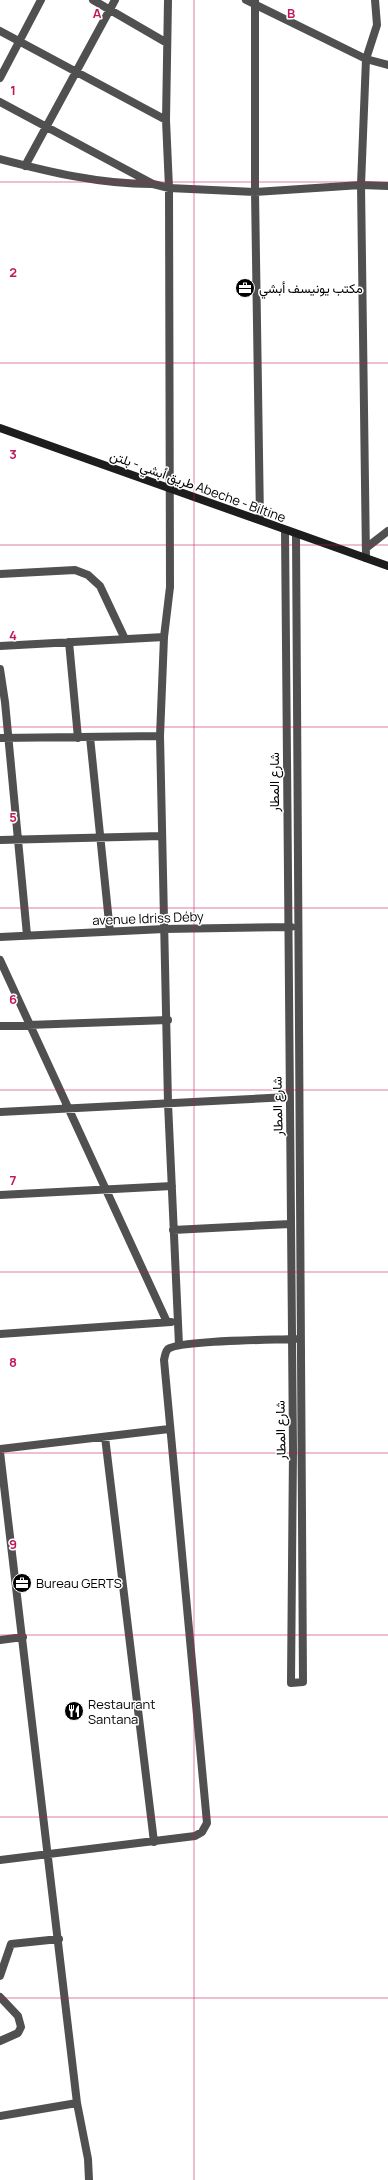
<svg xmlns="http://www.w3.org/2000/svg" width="388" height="2180" font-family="Manrope,Vazirmatn,sans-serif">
<rect width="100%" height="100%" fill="#fff"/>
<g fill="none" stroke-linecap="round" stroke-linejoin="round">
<path stroke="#505050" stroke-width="8" d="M 93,0 L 167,43
M 255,0 L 255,192 L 260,520
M 0,31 L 166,120 L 168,0
M 0,78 L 41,0
M 0,102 L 153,184 L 169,188 L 255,192 L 361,185 L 388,186
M 166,120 L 169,188 L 170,587 L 164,637 L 160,736 L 168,1103 L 179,1345
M 0,159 C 50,172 99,184 151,184
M 25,166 L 115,0
M 285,530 L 293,1450 L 291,1683 L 303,1682 C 301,1300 296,917 296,534
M 366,548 L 388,531
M 366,558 L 361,185 L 366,59 L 377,25 L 375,0
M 0,574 L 75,570 L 88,575 L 100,586 L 125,639
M 69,642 L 78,738
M 0,646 L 164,637
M 0,669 L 5,702 L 27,935
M 90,737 L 110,932
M 0,738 L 160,736
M 0,840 L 162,836
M 0,937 L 164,929 L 291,927
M 0,960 L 167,1322
M 0,1026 L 168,1020
M 0,1112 L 289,1097
M 0,1195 L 172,1186
M 173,1230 L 290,1224
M 0,1334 L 171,1322
M 105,1437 L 154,1842
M 0,1449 L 169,1429
M 0,1452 L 77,2103 L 88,2159 L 89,2180
M 0,1640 L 23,1637
M 0,1860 L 195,1836 L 202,1832 L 207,1823 L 164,1360 C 165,1356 165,1352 168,1349 C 180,1340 275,1340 295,1339
M 0,1976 L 11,1944 L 59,1939
M 0,1997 L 18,2016 L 21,2027 L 18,2033 L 0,2041
M 0,2116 L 77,2103"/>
<path stroke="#505050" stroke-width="8" d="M 246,0 L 366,59 L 388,65"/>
<path stroke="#1d1d1d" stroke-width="8" d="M 0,428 L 388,566"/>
</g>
<path fill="none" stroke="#c2185b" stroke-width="1" stroke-opacity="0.55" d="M 194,0 L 194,2180M 0,182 L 388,182M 0,363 L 388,363M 0,545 L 388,545M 0,727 L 388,727M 0,908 L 388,908M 0,1090 L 388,1090M 0,1272 L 388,1272M 0,1453 L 388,1453M 0,1635 L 388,1635M 0,1817 L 388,1817M 0,1998 L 388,1998"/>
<defs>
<g id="office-disc" transform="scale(1)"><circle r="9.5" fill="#000" stroke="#fff"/><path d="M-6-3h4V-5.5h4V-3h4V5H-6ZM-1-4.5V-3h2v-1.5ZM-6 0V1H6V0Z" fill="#fff"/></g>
<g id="restaurant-disc" transform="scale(1)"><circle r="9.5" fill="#000" stroke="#fff"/><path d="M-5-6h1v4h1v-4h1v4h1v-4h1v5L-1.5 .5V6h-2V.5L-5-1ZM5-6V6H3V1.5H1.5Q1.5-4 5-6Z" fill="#fff"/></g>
</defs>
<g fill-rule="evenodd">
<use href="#office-disc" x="245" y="288"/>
<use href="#office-disc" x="22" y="1583"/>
<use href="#restaurant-disc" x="74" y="1711"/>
</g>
<g text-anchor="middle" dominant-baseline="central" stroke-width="3" stroke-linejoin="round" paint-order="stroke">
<g font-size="13" fill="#000" stroke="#fff" text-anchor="start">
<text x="259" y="288">مكتب يونيسف أبشي</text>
<text x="36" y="1583">Bureau GERTS</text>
<text x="88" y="1704">Restaurant<tspan x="88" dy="15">Santana</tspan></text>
</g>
<g font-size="13" fill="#000" stroke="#fff">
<text transform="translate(198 486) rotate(20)">طريق أبشي - بلتن Abeche - Biltine</text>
<text transform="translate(274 782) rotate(-90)">شارع المطار</text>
<text transform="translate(148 918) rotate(-2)">avenue Idriss Déby</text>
<text transform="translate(277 1106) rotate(-91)">شارع المطار</text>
<text transform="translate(280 1430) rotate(-91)">شارع المطار</text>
</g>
</g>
<g font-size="13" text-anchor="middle" font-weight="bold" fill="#c2185b" stroke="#fff" stroke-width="3" stroke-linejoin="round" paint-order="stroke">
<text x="97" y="18">A</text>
<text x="291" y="18">B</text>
<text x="13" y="95">1</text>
<text x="13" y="277">2</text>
<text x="13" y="459">3</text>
<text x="13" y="640">4</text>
<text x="13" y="822">5</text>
<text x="13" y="1004">6</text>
<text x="13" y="1185">7</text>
<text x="13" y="1367">8</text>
<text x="13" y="1549">9</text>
</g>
</svg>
